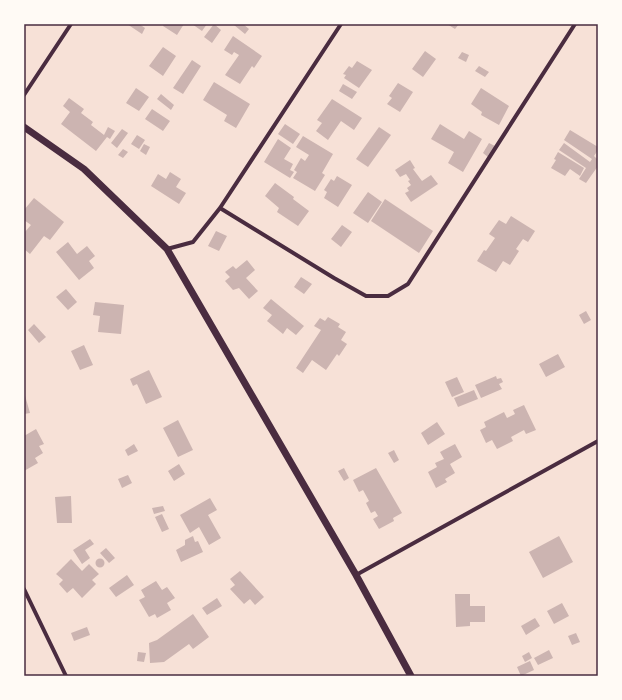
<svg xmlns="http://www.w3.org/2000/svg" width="622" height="700" font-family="Inter,sans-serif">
<rect width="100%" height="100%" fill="#f7e1d7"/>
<path fill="#ccb4b1" d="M 127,24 L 139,24 L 145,28 L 142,34 Z
M 164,24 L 184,24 L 177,35 L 163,26 Z
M 192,24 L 207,24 L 202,31 Z
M 214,24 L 221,30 L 212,43 L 204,37 Z
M 235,24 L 243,24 L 249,29 L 245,34 L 234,25 Z
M 447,24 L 459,24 L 455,29 Z
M 233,36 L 262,56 L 254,68 L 252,66 L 240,84 L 225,75 L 239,55 L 234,52 L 232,55 L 224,50 Z
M 163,47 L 176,56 L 163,76 L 149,66 Z
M 425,51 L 436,59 L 423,77 L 412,69 Z
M 462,52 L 469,55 L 466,62 L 458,58 Z
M 192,60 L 201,66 L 183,94 L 173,88 Z
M 357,61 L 372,70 L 359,88 L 344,78 L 346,75 L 343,74 L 349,66 L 352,68 Z
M 479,66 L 489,72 L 485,77 L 475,71 Z
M 214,82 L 250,104 L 236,128 L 224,121 L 227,115 L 203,100 Z
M 398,83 L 413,92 L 400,112 L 387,104 L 392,98 L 389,96 Z
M 343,84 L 357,92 L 352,99 L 339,91 Z
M 136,88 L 149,97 L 139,111 L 126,103 Z
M 481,88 L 509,106 L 499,125 L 481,115 L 482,112 L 471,104 Z
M 161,94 L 174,105 L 171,110 L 157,99 Z
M 69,98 L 84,109 L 81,113 L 93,122 L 91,125 L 104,135 L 108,127 L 115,131 L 110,139 L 107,137 L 96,151 L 61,124 L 70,112 L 63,106 Z
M 332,99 L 362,118 L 354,130 L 341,121 L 328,140 L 316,131 L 322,123 L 317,120 Z
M 152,109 L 170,121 L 163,131 L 145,119 Z
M 285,124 L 300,134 L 293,144 L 278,134 Z
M 440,124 L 464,139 L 469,131 L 482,139 L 463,172 L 448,163 L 454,152 L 431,139 Z
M 379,127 L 391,135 L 368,167 L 356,159 Z
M 122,129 L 128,133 L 117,148 L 111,143 Z
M 570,130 L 598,147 L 598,150 L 594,156 L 598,160 L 598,166 L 586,183 L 579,179 L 586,168 L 559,150 L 564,143 L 590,162 L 592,159 L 564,140 Z
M 137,135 L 145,140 L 139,149 L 131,144 Z
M 303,136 L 333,154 L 322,173 L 325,175 L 315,191 L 293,178 L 297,172 L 294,170 L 301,158 L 305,161 L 309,155 L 296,147 Z
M 278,139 L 291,148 L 284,159 L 293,164 L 290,170 L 294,172 L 290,178 L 264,162 Z
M 489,143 L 495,146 L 488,157 L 483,153 Z
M 144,144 L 150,147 L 146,155 L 140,151 Z
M 123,149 L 128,152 L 123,158 L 118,155 Z
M 558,152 L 584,168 L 580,176 L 570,169 L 565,176 L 551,168 L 556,160 L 554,159 Z
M 410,160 L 415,168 L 413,169 L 422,181 L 431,175 L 438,184 L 411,202 L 405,193 L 409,191 L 407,188 L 411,185 L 408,181 L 410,180 L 406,174 L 400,177 L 395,170 Z
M 170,172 L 181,179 L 176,187 L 186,193 L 179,204 L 151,186 L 158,174 L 166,179 Z
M 337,176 L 352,185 L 338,207 L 324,198 L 327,192 L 324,190 L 331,179 L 334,181 Z
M 275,183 L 294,197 L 293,199 L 309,211 L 298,226 L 277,212 L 279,208 L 265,196 Z
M 368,192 L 382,202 L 368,223 L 353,213 Z
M 34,198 L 64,222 L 50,240 L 44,236 L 30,254 L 24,249 L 24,233 L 31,225 L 24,220 L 24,210 Z
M 385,199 L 433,231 L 419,253 L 371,221 Z
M 511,216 L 535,231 L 528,242 L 523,239 L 516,249 L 519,251 L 510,265 L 503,261 L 496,272 L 477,261 L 484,250 L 486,251 L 495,238 L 489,234 L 499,220 L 506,224 Z
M 342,225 L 352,232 L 341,247 L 331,239 Z
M 216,231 L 227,236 L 219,251 L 208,246 Z
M 68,242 L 77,254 L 87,246 L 95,256 L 89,261 L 94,268 L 79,280 L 56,252 Z
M 247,260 L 255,270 L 246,278 L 258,291 L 249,299 L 239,288 L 233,290 L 225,281 L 230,277 L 225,272 L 233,266 L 236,269 Z
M 301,277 L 312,284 L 304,294 L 294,287 Z
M 66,289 L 77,302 L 68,310 L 56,297 Z
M 271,299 L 304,326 L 296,335 L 287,328 L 283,334 L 267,321 L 272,315 L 263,308 Z
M 95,302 L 124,305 L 121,334 L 98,332 L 100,316 L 93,315 Z
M 586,311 L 591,320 L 584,324 L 579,315 Z
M 328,317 L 340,324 L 338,327 L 346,332 L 341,340 L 347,344 L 339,356 L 337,354 L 326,370 L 312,360 L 303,373 L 296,368 L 321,330 L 314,326 L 320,318 L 325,321 Z
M 34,324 L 46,337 L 39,343 L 28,330 Z
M 84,345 L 93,365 L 80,370 L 71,351 Z
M 558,354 L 565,367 L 546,377 L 539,364 Z
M 149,370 L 162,397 L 146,404 L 137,384 L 133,386 L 130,379 Z
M 496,376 L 497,379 L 501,378 L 503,382 L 499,384 L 502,389 L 481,398 L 475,385 Z
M 457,377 L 464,392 L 452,397 L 445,382 Z
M 474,390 L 478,399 L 458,407 L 454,398 Z
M 24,392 L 30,413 L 24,414 Z
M 524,405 L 536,430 L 526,434 L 524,430 L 511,437 L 513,441 L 497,449 L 492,440 L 486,443 L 480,430 L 486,427 L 484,422 L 504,412 L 507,418 L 515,414 L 513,410 Z
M 178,420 L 193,450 L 178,457 L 163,428 Z
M 437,422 L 445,434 L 428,445 L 421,433 Z
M 36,429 L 44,444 L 39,446 L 43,453 L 35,458 L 38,463 L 24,471 L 24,436 Z
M 134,444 L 138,451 L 128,456 L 125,450 Z
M 455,444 L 462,457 L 450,464 L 455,473 L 445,479 L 447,482 L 436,488 L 428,472 L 437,467 L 435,463 L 444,459 L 440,452 Z
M 394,450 L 399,460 L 394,463 L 388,453 Z
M 179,464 L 185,474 L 174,481 L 168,471 Z
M 344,468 L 349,478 L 344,481 L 338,471 Z
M 376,468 L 402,513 L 393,518 L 394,521 L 379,529 L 373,519 L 378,516 L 375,511 L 371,513 L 366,503 L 369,501 L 363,490 L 359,492 L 353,480 Z
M 128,475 L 132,483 L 122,488 L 118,479 Z
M 71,496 L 72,523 L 57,523 L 55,497 Z
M 210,498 L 217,510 L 208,515 L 221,538 L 209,545 L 199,527 L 190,533 L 180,515 Z
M 163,506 L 165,511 L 154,514 L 152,508 Z
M 162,514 L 169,529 L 162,532 L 155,517 Z
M 193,536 L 195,542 L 198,541 L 203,552 L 181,562 L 176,550 L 185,545 L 185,540 Z
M 559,536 L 573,562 L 543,578 L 529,552 Z
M 90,539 L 94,544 L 85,550 L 90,558 L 82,564 L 73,550 Z
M 106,548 L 115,558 L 109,563 L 100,553 Z
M95.5 563a4.5 4.5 0 1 1 9 0a4.5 4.5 0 1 1-9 0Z
M 71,559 L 82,571 L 89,564 L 99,574 L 92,580 L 96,584 L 82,598 L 73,588 L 67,593 L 59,584 L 63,580 L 56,574 Z
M 240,571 L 264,597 L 255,605 L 250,599 L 244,604 L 230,589 L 235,585 L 230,579 Z
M 127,575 L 134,585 L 116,597 L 109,588 Z
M 156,581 L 162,590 L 167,587 L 175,598 L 167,603 L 171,610 L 157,618 L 155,614 L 149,617 L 139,600 L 145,597 L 141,590 Z
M 455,594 L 470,594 L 470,606 L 485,606 L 485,622 L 470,622 L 470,626 L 456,627 Z
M 217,598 L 222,606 L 207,615 L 202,608 Z
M 562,603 L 569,616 L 554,624 L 547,611 Z
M 193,614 L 209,637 L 193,649 L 189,644 L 164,662 L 150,663 L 149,643 L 157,640 Z
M 535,618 L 540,626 L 526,635 L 521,626 Z
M 87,627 L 90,635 L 74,641 L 71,633 Z
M 576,633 L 580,642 L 572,645 L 568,636 Z
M 549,650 L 553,658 L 538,665 L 534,658 Z
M 138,652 L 146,653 L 144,662 L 137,661 Z
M 529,652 L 532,658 L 525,662 L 522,656 Z
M 530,661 L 534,670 L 521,676 L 517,667 Z"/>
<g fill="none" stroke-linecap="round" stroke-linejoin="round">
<path stroke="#4a2c40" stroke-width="4" d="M 24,95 L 71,24
M 220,208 L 334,278 L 366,296 L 388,296 L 408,284 L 575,24
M 167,249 L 193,242 L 220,208 L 341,24
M 356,575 L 598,441
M 24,589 L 66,676"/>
<path stroke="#4a2c40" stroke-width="7" d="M 24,127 L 84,169 L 167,249 L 356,575 L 411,676"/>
</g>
<rect width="622" height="700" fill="none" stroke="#fffaf5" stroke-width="50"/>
<rect x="25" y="25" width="572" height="650" fill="none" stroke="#4a2c40" stroke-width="1.5"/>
</svg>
